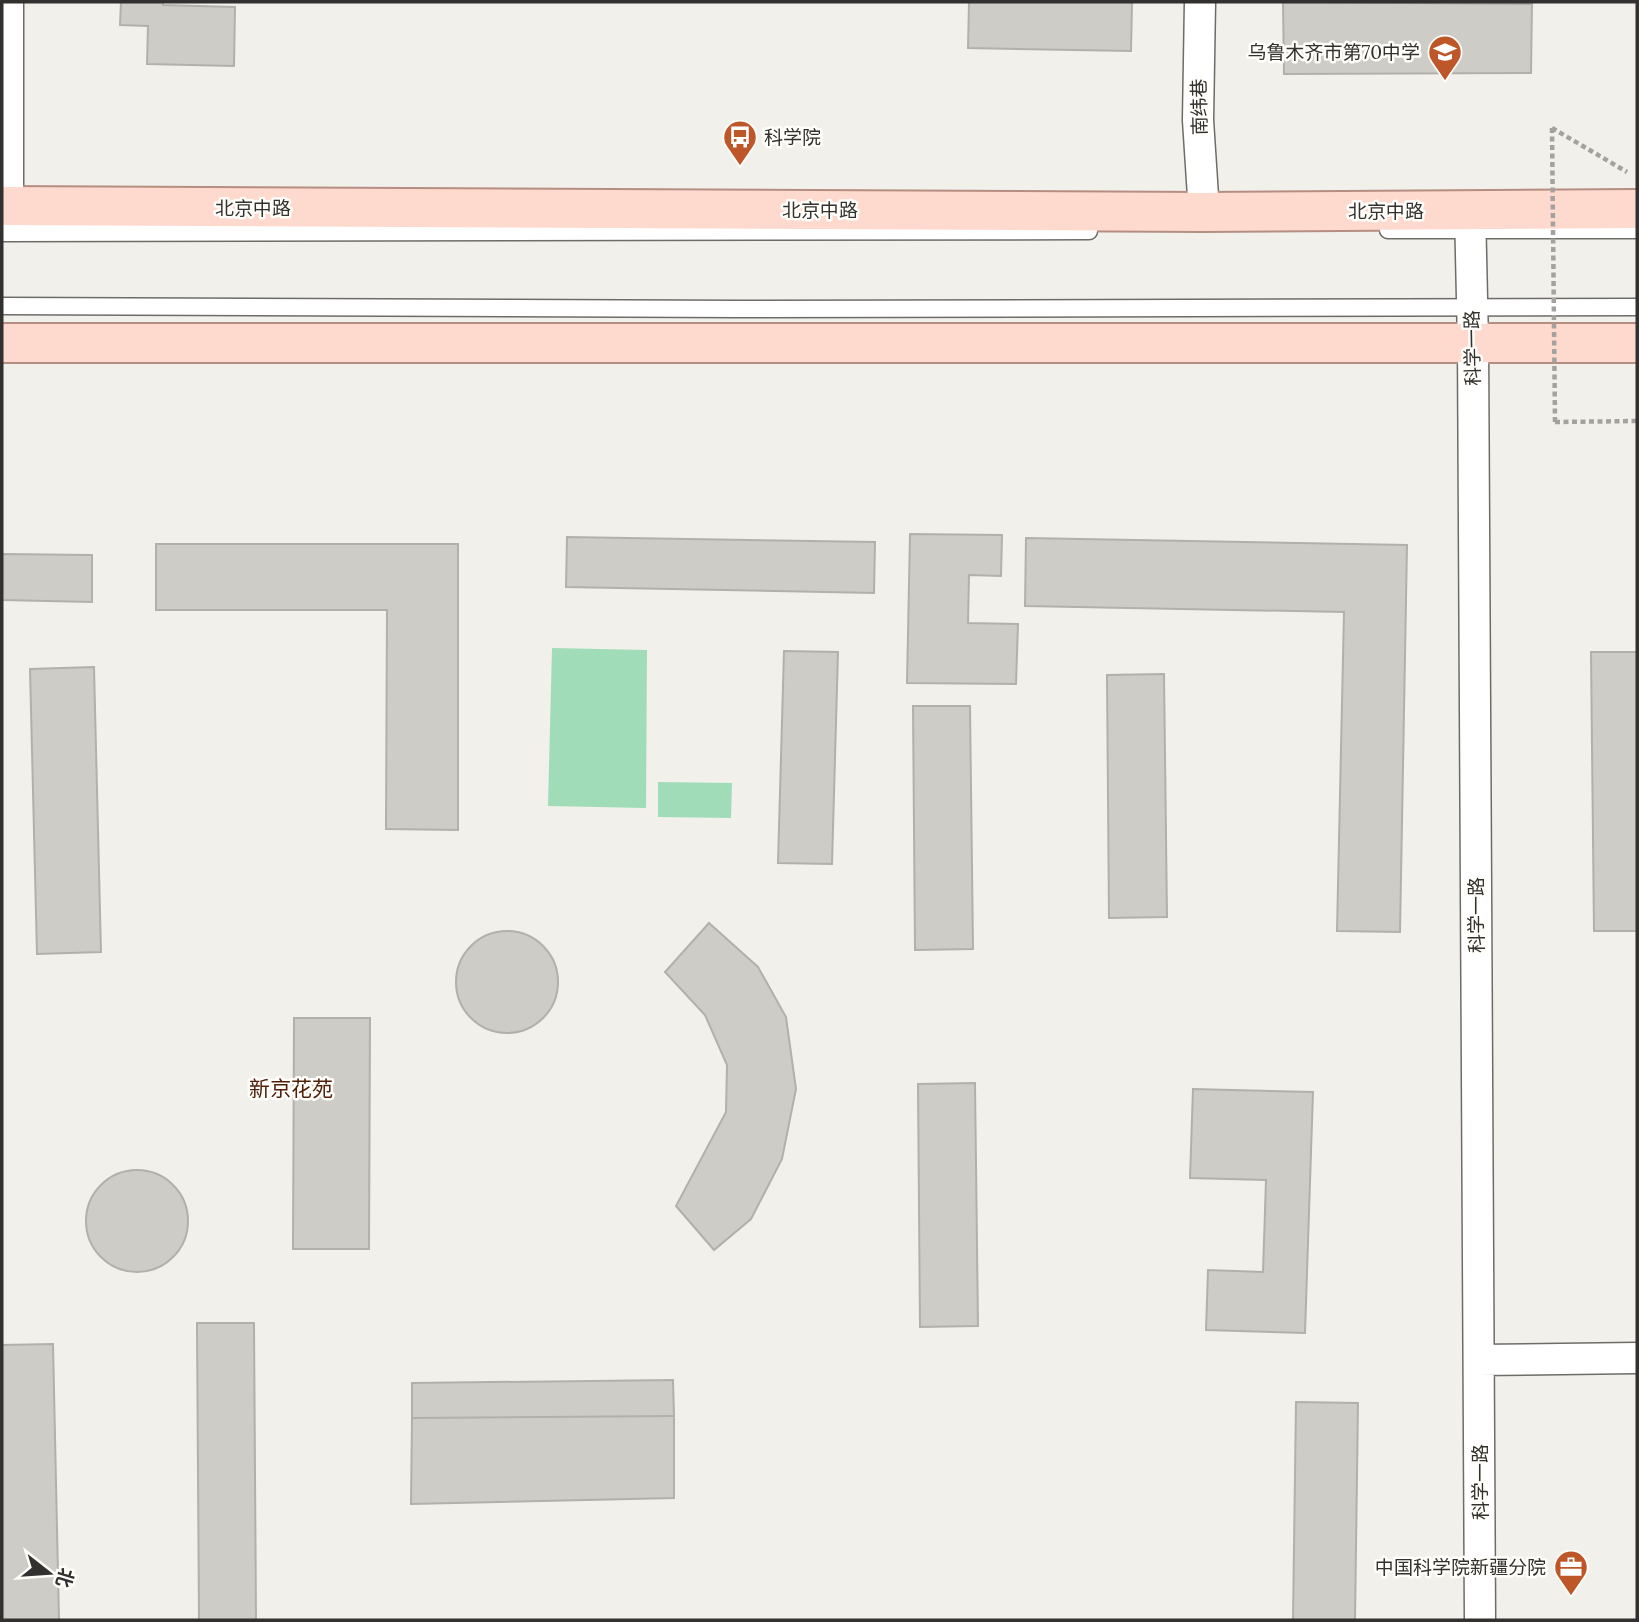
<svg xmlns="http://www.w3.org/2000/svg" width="1639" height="1622" font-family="Lora,'Noto Sans SC',serif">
<rect width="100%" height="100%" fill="#f2f0eb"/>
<path fill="#a1dcb9" d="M 552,648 L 647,650 L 646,808 L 548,806 Z
M 658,782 L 732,783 L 731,818 L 658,817 Z"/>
<path fill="#ceccc7" stroke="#b2b0aa" stroke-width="2" d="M 121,2 L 163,2 L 163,5 L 235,7 L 234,66 L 147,64 L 148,26 L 120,25 Z
M 969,2 L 1132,2 L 1131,51 L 968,48 Z
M 1283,2 L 1532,4 L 1531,73 L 1284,74 Z
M 910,534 L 1002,535 L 1001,576 L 969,575 L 968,623 L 1018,624 L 1016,684 L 907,683 Z
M 567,537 L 875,542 L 874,593 L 566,587 Z
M 1026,538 L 1407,545 L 1400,932 L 1337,931 L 1344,612 L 1025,606 Z
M 156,544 L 458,544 L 458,830 L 386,829 L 387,610 L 156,610 Z
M 2,554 L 92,555 L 92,602 L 2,600 Z
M 784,651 L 838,652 L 832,864 L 778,863 Z
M 1591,652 L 1637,652 L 1637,931 L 1594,931 Z
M 94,667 L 101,952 L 37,954 L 30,669 Z
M 1164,674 L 1167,917 L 1109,918 L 1107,675 Z
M 913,706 L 970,706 L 973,949 L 915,950 Z
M 709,923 L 758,967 L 786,1017 L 796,1089 L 782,1159 L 751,1219 L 714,1250 L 676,1206 L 726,1112 L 727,1065 L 705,1015 L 665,972 Z
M456 982a51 51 0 1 1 102 0a51 51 0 1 1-102 0Z
M 294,1018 L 370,1018 L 369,1249 L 293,1249 Z
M 975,1083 L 978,1326 L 920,1327 L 918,1084 Z
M 1193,1089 L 1313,1092 L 1305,1333 L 1206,1330 L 1208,1270 L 1263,1272 L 1266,1180 L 1190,1178 Z
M86 1221a51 51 0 1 1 102 0a51 51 0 1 1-102 0Z
M 197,1323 L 254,1323 L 256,1620 L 199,1620 Z
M 53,1344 L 59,1620 L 2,1620 L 2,1345 Z
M 673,1380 L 674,1416 L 412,1418 L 412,1383 Z
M 1296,1402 L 1358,1403 L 1355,1620 L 1293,1620 Z
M 674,1416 L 674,1498 L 411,1504 L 412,1418 Z"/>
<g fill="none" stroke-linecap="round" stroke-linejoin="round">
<g stroke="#6e6c67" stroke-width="19">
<path id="service" d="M 1388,230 L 1637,230
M 2,233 L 1089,231
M 2,306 L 739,309 L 1637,307"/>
</g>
<g stroke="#6e6c67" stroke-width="33">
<path id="minor" d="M 1200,2 L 1198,120 L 1204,212
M 8,206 L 8,2
M 1470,210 L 1473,343 L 1480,1620
M 1479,1360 L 1637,1358"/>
</g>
<g stroke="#b58e81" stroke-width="42">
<path id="primary" d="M 2,206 L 1204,212 L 1637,209
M 2,343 L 1637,343"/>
</g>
<path stroke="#a3a29e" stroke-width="4.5" stroke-dasharray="5 3.5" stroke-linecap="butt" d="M 1552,128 L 1627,172
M 1555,422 L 1637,421"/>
<use href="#service" stroke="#fff" stroke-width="16"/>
<use href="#minor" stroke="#fff" stroke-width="30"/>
<use href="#primary" stroke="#fdd9ce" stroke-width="38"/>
<path stroke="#a3a29e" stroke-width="4.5" stroke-dasharray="5 3.5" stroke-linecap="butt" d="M 1552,128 L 1555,422"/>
</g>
<defs>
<g id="school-pin" transform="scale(1.75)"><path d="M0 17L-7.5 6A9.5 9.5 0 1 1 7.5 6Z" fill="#bd572a" stroke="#fffefa"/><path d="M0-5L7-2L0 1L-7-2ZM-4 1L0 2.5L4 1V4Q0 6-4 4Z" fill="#fff"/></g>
<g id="bus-pin" transform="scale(1.75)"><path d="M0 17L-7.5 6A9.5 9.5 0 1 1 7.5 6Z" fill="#bd572a" stroke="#fffefa"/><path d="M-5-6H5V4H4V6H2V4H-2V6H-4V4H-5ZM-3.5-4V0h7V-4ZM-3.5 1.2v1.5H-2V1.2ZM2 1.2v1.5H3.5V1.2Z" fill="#fff"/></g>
<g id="office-pin" transform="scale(1.75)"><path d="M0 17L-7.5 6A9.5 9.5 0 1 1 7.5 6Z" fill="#bd572a" stroke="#fffefa"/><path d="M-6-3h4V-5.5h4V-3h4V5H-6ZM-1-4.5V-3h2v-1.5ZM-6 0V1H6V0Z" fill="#fff"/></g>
</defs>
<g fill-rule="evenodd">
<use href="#school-pin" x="1445" y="52"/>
<use href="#bus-pin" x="740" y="137"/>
<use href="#office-pin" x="1571" y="1567"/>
</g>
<g text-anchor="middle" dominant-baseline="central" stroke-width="5" stroke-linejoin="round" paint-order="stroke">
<g font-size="19" fill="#32312f" stroke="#fffefa" text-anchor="end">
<text x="1420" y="52">乌鲁木齐市第70中学</text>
<text x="764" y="137" text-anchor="start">科学院</text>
<text x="1546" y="1567">中国科学院新疆分院</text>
</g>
<g font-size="19" fill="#32312f" stroke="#fffefa">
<text transform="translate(1199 107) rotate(-91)">南纬巷</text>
<text x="253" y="208">北京中路</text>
<text x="820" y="210">北京中路</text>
<text x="1386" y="211">北京中路</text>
<text transform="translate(1472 348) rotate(-91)">科学一路</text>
<text transform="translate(1476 915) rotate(-90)">科学一路</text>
<text transform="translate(1480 1482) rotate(-90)">科学一路</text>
</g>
<g font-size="21" fill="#51200a" stroke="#fffefa">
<text x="291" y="1088">新京花苑</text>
</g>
</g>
<rect width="1639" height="1622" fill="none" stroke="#32312f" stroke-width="7"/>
<g transform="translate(49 1573) rotate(107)" stroke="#fffefa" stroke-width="5" paint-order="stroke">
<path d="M0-5L12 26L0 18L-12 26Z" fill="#32312f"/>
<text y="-10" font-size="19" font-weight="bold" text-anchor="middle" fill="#32312f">北</text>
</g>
</svg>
